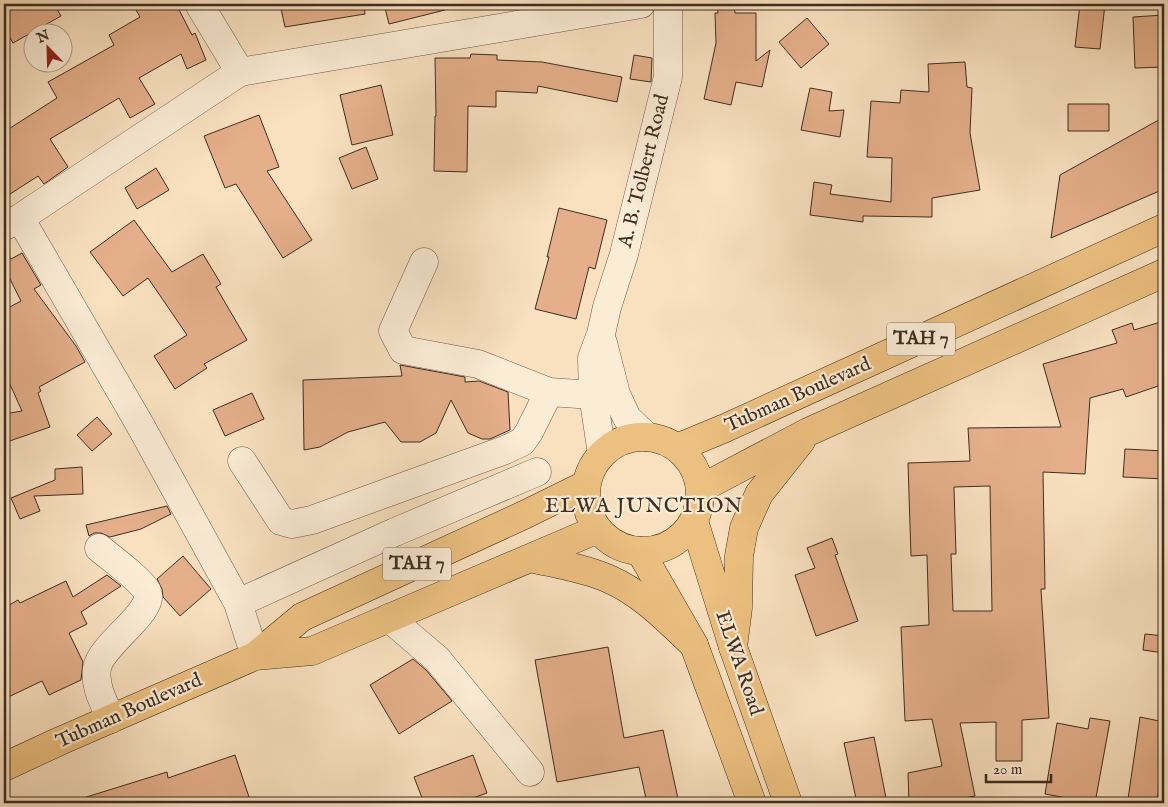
<svg xmlns="http://www.w3.org/2000/svg" width="1168" height="807" font-family="'IM FELL English',serif">
<rect width="100%" height="100%" fill="#f9e1c0"/>
<filter id="stains"><feTurbulence type="fractalNoise" baseFrequency=".004" numOctaves="4"/><feColorMatrix values="0 0 0 0 .2 0 0 0 0 .09 0 0 0 0 .02 0 0 0 .5 -.17"/></filter>
<radialGradient id="worn" r=".72"><stop offset=".6" stop-color="#630" stop-opacity="0"/><stop offset="1" stop-color="#630" stop-opacity=".3"/></radialGradient>
<path fill="#e4af8a" stroke="#3d2e23" fill-rule="evenodd" d="M 4,4 L 54,4 L 61,16 L 13,43 L 4,27 Z
M 148,4 L 176,4 L 192,35 L 195,33 L 206,60 L 187,69 L 181,54 L 139,78 L 155,104 L 130,118 L 119,98 L 50,139 L 68,167 L 44,184 L 38,176 L 4,198 L 4,132 L 57,98 L 48,82 L 114,45 L 109,35 L 140,17 L 136,10 Z
M 280,4 L 364,4 L 365,14 L 285,27 Z
M 384,4 L 444,4 L 445,10 L 389,24 Z
M 717,4 L 734,4 L 735,13 L 756,13 L 756,61 L 770,50 L 762,87 L 736,82 L 731,105 L 704,99 L 716,43 L 715,13 L 718,13 Z
M 1080,4 L 1105,4 L 1100,49 L 1075,47 Z
M 1164,15 L 1164,67 L 1135,68 L 1133,17 Z
M 807,18 L 829,44 L 801,68 L 779,42 Z
M 471,54 L 497,55 L 497,60 L 542,62 L 622,77 L 617,102 L 538,86 L 537,93 L 496,91 L 496,107 L 468,106 L 467,172 L 434,171 L 435,116 L 436,116 L 435,58 L 470,58 Z
M 634,55 L 652,58 L 651,82 L 630,79 Z
M 965,62 L 967,87 L 972,88 L 970,133 L 980,190 L 932,198 L 932,217 L 863,216 L 863,222 L 810,215 L 814,182 L 832,185 L 830,194 L 891,202 L 892,158 L 867,157 L 871,101 L 900,103 L 901,90 L 929,92 L 928,64 Z
M 381,85 L 393,135 L 352,145 L 340,95 Z
M 810,88 L 832,92 L 829,111 L 844,110 L 840,137 L 801,130 Z
M 1068,104 L 1109,104 L 1109,131 L 1068,131 Z
M 259,115 L 279,167 L 267,171 L 312,240 L 283,258 L 236,184 L 225,188 L 204,136 Z
M 1164,117 L 1164,189 L 1051,238 L 1060,175 Z
M 366,147 L 378,179 L 352,189 L 339,158 Z
M 156,168 L 169,190 L 137,209 L 125,188 Z
M 559,208 L 607,220 L 595,269 L 589,267 L 576,319 L 535,309 L 549,257 L 547,257 Z
M 134,220 L 172,272 L 203,254 L 221,284 L 216,287 L 247,340 L 204,364 L 207,368 L 175,389 L 154,356 L 187,335 L 148,278 L 123,296 L 90,252 Z
M 22,253 L 41,285 L 34,289 L 76,346 L 85,362 L 39,387 L 41,391 L 38,393 L 50,427 L 4,443 L 4,414 L 22,411 L 4,371 L 4,310 L 21,301 L 4,267 L 4,260 L 9,256 L 11,259 Z
M 1164,321 L 1164,384 L 1126,397 L 1123,389 L 1090,398 L 1085,474 L 1043,472 L 1045,589 L 1041,589 L 1049,718 L 1022,720 L 1022,761 L 996,761 L 996,722 L 960,723 L 975,796 L 937,803 L 909,803 L 908,773 L 942,766 L 932,719 L 905,721 L 901,627 L 929,625 L 927,555 L 911,556 L 908,463 L 970,461 L 968,428 L 1061,427 L 1043,364 L 1117,343 L 1112,330 L 1132,323 L 1134,330 ZM 990,486 L 992,611 L 953,611 L 951,554 L 956,554 L 954,487 Z
M 400,365 L 465,377 L 465,382 L 479,381 L 508,392 L 510,430 L 490,439 L 482,439 L 468,433 L 451,400 L 436,433 L 420,442 L 401,442 L 385,422 L 348,432 L 320,447 L 304,450 L 303,380 L 402,376 Z
M 252,393 L 264,419 L 225,436 L 213,410 Z
M 97,417 L 112,434 L 92,451 L 77,435 Z
M 1125,449 L 1164,451 L 1164,479 L 1123,477 Z
M 82,467 L 83,494 L 34,496 L 40,511 L 20,519 L 11,498 L 55,480 L 55,469 Z
M 167,506 L 171,514 L 141,529 L 110,537 L 101,533 L 94,533 L 89,536 L 86,525 Z
M 832,538 L 838,554 L 835,555 L 858,621 L 816,636 L 795,575 L 815,568 L 807,548 Z
M 183,556 L 211,589 L 180,616 L 163,597 L 162,589 L 157,579 Z
M 107,575 L 121,586 L 81,612 L 87,624 L 69,633 L 83,662 L 81,680 L 49,695 L 42,681 L 4,699 L 4,608 L 18,600 L 20,603 L 66,581 L 73,597 Z
M 1145,634 L 1164,636 L 1164,653 L 1143,650 Z
M 608,647 L 624,738 L 663,730 L 679,803 L 647,803 L 639,767 L 557,782 L 535,660 Z
M 413,659 L 426,670 L 452,701 L 399,734 L 370,685 Z
M 1140,717 L 1164,722 L 1164,766 L 1162,766 L 1157,802 L 1128,799 Z
M 1090,718 L 1110,721 L 1095,803 L 1045,794 L 1057,723 L 1088,729 Z
M 874,737 L 887,803 L 857,803 L 844,743 Z
M 235,755 L 251,803 L 81,803 L 80,799 L 167,772 L 168,778 Z
M 473,755 L 487,793 L 459,803 L 424,803 L 414,777 Z"/>
<g fill="none" stroke-linecap="round" stroke-linejoin="round">
<g stroke="#6c5b4a" stroke-width="29">
<path id="minor" d="M 199,4 L 240,72 L 641,4
M 20,218 L 139,423 L 238,603 L 255,656
M 5,226 L 20,218 L 240,72
M 424,262 L 393,331 L 403,350 L 478,364 L 549,392 L 593,395
M 603,343 L 616,394 L 627,418 L 647,437
M 602,454 L 593,395 L 592,358 L 601,334 L 607,307 L 624,254 L 668,77 L 668,4
M 242,461 L 281,521 L 292,524 L 312,520 L 505,450 L 522,442 L 529,432 L 549,392
M 99,548 C 111,558 139,578 147,591 C 157,611 101,644 97,668 C 94,686 104,703 111,719
M 238,603 L 395,532 L 537,472
M 389,618 L 437,659 L 530,772"/>
</g>
<g stroke="#3d2e23" stroke-width="29">
<path id="major" d="M 694,521 L 733,647 L 788,803
M 640,551 L 694,645 L 752,803"/>
</g>
<g stroke="#3d2e23" stroke-width="29">
<path id="highway" d="M586 494a57 57 0 1 1 114 0a57 57 0 1 1-114 0Z
M 677,448 L 723,429 L 1164,228
M 700,489 L 808,432 L 1164,273
M 530,558 C 556,564 584,568 609,579 C 643,594 667,620 694,645
M 733,647 L 738,608 L 739,556 L 744,528 L 759,494 L 801,441
M 255,656 L 312,651 L 598,529
M 4,767 L 60,741 L 255,656 L 302,617 L 524,515 L 587,484"/>
</g>
<use href="#minor" stroke="#fbecd6" stroke-width="28"/>
<use href="#major" stroke="#ecc080" stroke-width="28"/>
<use href="#highway" stroke="#ecc080" stroke-width="28"/>
</g>
<g text-anchor="middle" dominant-baseline="central" stroke-width="4.5" stroke-linejoin="round" paint-order="stroke">
<g fill="#fbecd6" stroke="#766759" stroke-width="1">
<rect x="887" y="322.5" width="68" height="33" rx="4"/>
<rect x="383" y="547.5" width="68" height="33" rx="4"/>
</g>
<g font-size="19" font-weight="bold" fill="#3d2e23">
<text x="921" y="339">TAH 7</text>
<text x="417" y="564">TAH 7</text>
</g>
<g font-size="20" fill="#3d2e23" stroke="#fbecd6">
<text transform="translate(644 171) rotate(-76)">A. B. Tolbert Road</text>
<text transform="translate(798 395) rotate(-24)">Tubman Boulevard</text>
<text transform="translate(739 663) rotate(71)">ELWA Road</text>
<text transform="translate(129 711) rotate(-24)">Tubman Boulevard</text>
</g>
<g font-size="21" letter-spacing="1" fill="#3d2e23" stroke="#fbecd6">
<text x="644" y="506">ELWA JUNCTION</text>
</g>
</g>
<rect width="1168" height="807" fill="none" stroke="#f9e1c0" stroke-width="20"/>
<rect x="5" y="5" width="1158" height="797" fill="none" stroke="#3d2e23" stroke-width="2.5"/>
<rect x="10" y="10" width="1148" height="787" fill="none" stroke="#3d2e23"/>
<g transform="translate(48 48) rotate(337)"><circle r="24" fill="#fbecd6" stroke="#afa08e"/>
<path d="M0-4L9 19L0 12L-9 19Z" fill="#8f2418"/>
<text y="-8" font-size="14" font-weight="bold" text-anchor="middle" fill="#3d2e23">N</text>
</g>
<path d="M986 774v8h65v-8" fill="none" stroke="#3d2e23" stroke-width="2.5"/>
<text x="993" y="774" font-size="15" fill="#3d2e23" stroke="#fbecd6" stroke-width="4" paint-order="stroke">20 m</text>
<rect width="100%" height="100%" filter="url(#stains)"/>
<rect width="100%" height="100%" fill="url(#worn)"/>
</svg>
